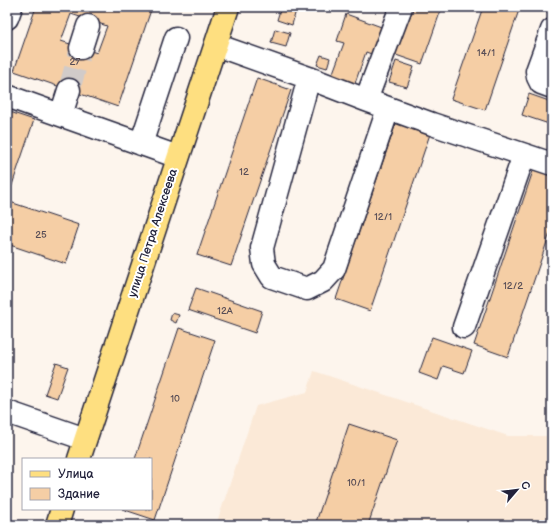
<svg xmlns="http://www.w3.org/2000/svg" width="559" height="532" font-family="'Balsamiq Sans',sans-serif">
<rect width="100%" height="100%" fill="#fdf5ed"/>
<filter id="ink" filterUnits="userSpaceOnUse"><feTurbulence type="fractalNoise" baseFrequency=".025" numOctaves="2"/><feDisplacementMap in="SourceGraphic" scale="8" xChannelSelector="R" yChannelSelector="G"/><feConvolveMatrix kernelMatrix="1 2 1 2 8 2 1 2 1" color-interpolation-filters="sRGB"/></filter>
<g filter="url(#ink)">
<path fill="#fbe9d7" d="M 314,371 L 508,436 L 552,436 L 552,525 L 216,525 L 256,406 L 307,392 Z"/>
<path fill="#f5cea5" stroke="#22223b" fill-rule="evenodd" d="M 36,7 L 152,7 L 118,107 L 14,71 ZM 71,14 L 107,26 L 97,53 L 61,41 Z
M 281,7 L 285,7 L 296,10 L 292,25 L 277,20 Z
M 409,7 L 442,7 L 422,64 L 393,54 Z
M 483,7 L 520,7 L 485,110 L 451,99 Z
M 346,14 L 384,28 L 374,55 L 366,52 L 354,86 L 331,78 L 344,43 L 337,41 Z
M 275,29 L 290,33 L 286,47 L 271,43 Z
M 321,55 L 330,58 L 327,68 L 317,65 Z
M 396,61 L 414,67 L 407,87 L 389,82 Z
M 257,78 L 291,90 L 231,266 L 197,255 Z
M 529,94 L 552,102 L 552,125 L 522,115 Z
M 7,111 L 34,120 L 7,200 Z
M 396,123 L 430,134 L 370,311 L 336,299 Z
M 534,168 L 552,175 L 552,227 L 508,357 L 474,345 Z
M 7,201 L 79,225 L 66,264 L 7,244 Z
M 196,288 L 262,311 L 255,333 L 188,310 Z
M 172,313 L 179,315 L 176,323 L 170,320 Z
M 179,328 L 215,340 L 155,520 L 122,509 L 151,509 L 151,459 L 135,459 Z
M 432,337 L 472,351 L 464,373 L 443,366 L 438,380 L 419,373 Z
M 56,363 L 68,367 L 57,398 L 45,394 Z
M 349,424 L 397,440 L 368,525 L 315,525 Z"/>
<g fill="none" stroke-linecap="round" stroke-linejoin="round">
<path stroke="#d1cbc9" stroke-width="22" stroke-dasharray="22 11" stroke-linecap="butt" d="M 69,90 L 81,48"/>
<g stroke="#22223b" stroke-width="25">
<path id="minor" d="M 7,18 L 11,7
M 552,30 L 537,71 L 538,77 L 541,83 L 552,87
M 216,45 L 309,78 L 366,100 L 432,124 L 552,164
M 81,48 L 88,26
M 309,78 L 262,248 L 264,264 L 272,277 L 307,289 L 323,281 L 334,269 L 388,109
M 7,96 L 178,157
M 366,100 L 401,7
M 61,115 L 69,90
M 141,144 L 176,38
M 464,327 L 524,155
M 7,412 L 85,439"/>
</g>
<g stroke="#22223b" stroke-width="25">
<path id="major" d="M 79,459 L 228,7
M 57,525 L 62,509"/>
</g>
<use href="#minor" stroke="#fff" stroke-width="22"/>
<use href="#major" stroke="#fedf80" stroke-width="22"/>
</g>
</g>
<g text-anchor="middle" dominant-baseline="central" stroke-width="4" stroke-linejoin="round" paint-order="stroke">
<g font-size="10" fill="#574d56">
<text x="486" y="53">14/1</text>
<text x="75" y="62">27</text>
<text x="244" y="172">12</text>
<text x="383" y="217">12/1</text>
<text x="41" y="235">25</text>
<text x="513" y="286">12/2</text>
<text x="225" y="311">12А</text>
<text x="175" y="399">10</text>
<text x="356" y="483">10/1</text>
</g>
<g font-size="12" fill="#22223b" stroke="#fff">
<text transform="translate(153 233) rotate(-72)">улица Петра Алексеева</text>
</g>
</g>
<rect width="559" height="532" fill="none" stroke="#fff" stroke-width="24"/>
<rect x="12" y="12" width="535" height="508" fill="none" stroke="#22223b" stroke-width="1.5" filter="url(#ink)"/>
<rect x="22" y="458" width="130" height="52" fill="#ffffff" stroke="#a7a7b1"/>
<rect x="30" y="471" width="20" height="6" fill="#fedf80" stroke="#a7a7b1"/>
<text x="58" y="478" font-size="12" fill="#22223b">Улица</text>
<rect x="30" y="488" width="20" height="12" fill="#f5cea5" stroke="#a7a7b1"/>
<text x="58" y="498" font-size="12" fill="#22223b">Здание</text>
<g transform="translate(517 490) rotate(62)" stroke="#ffffff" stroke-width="3" paint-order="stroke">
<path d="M0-3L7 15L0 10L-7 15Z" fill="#22223b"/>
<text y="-6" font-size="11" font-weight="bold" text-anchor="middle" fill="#22223b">С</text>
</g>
</svg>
